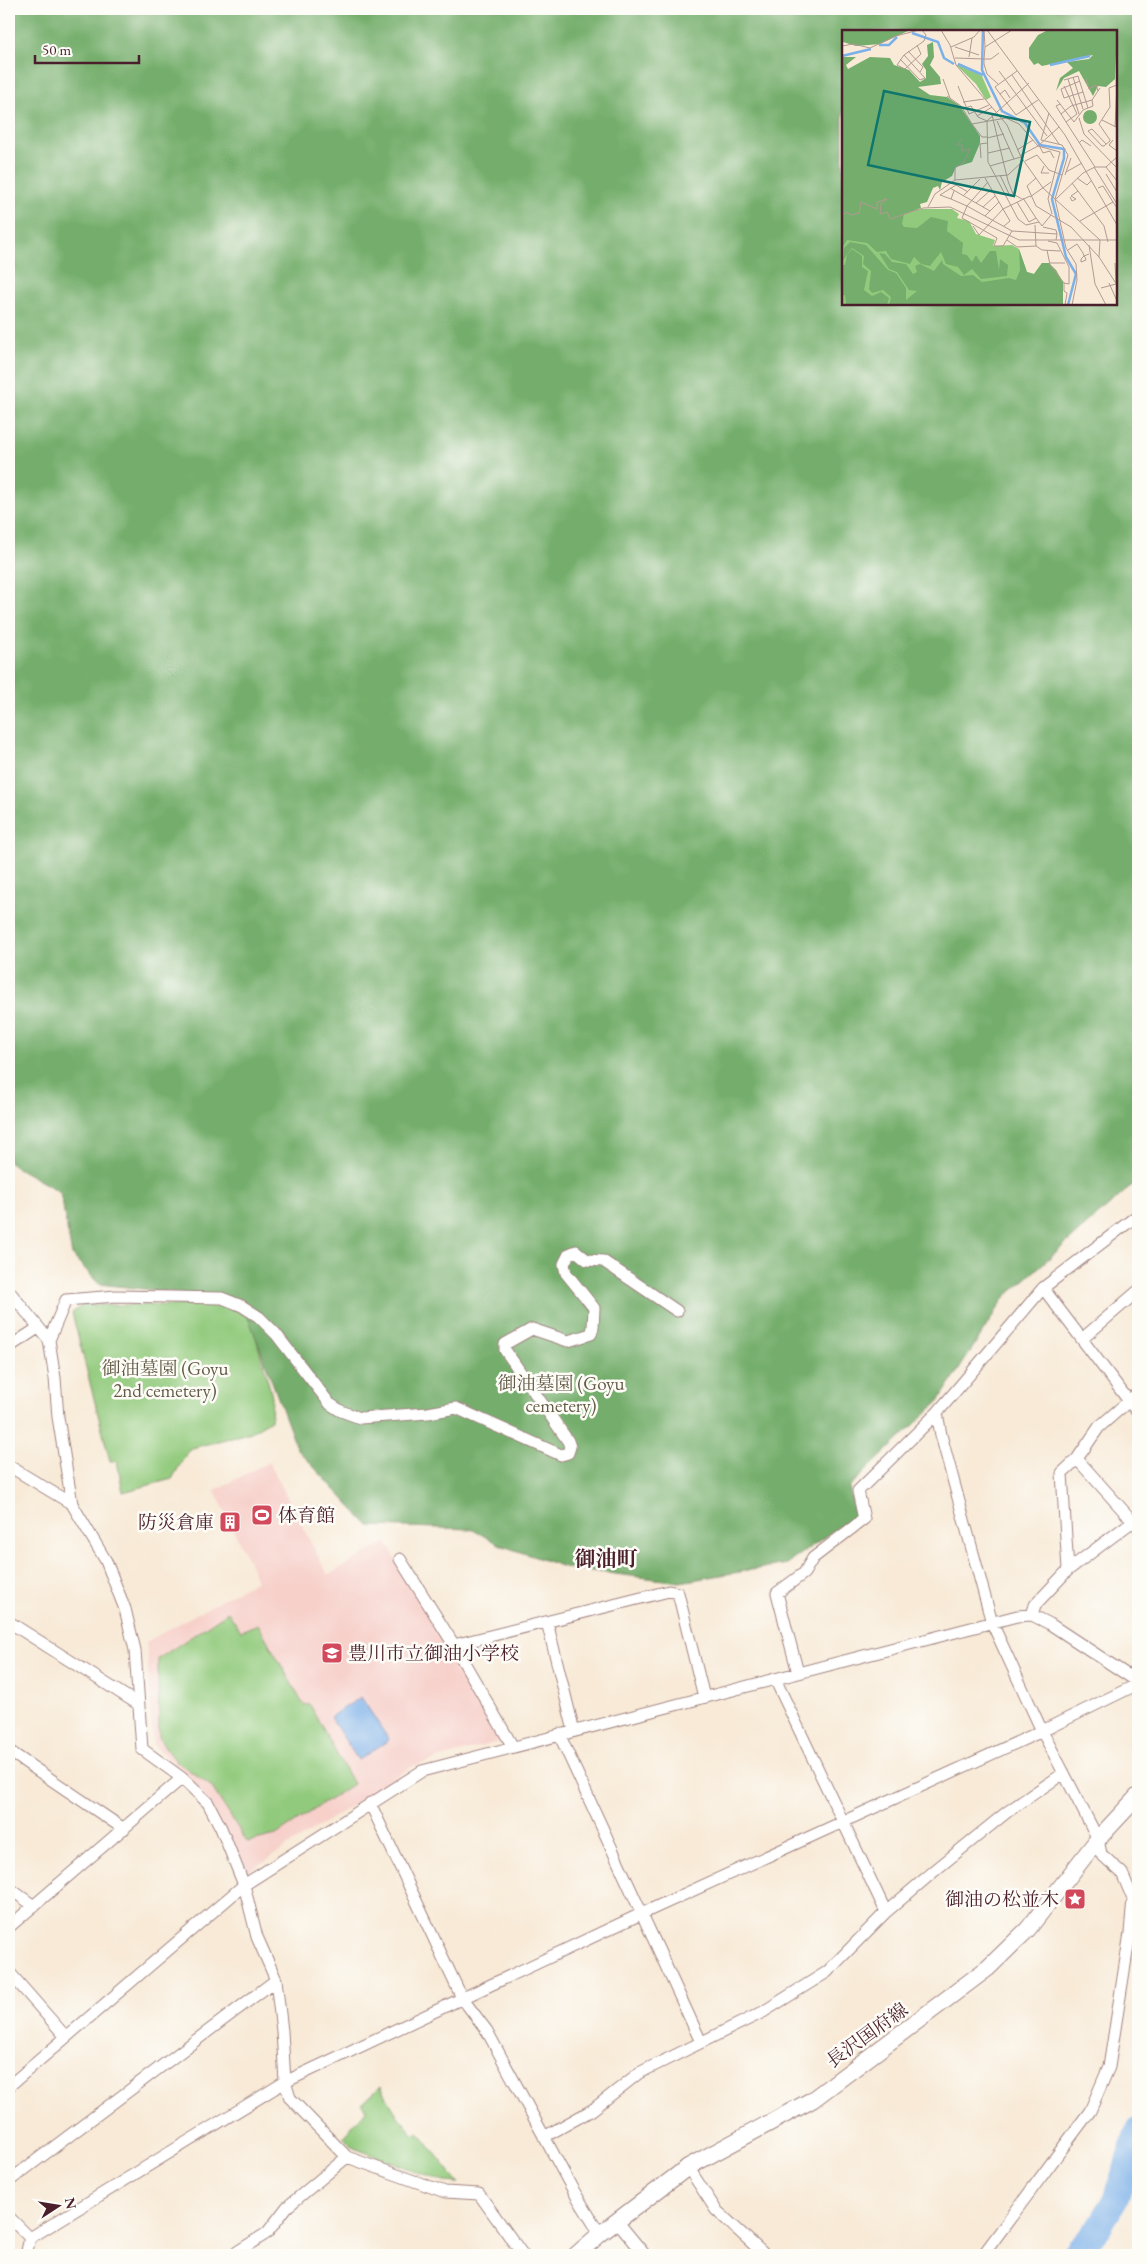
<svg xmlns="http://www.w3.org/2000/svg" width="1147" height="2264" font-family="'EB Garamond','Noto Serif JP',serif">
<rect width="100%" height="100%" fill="#fdfcf7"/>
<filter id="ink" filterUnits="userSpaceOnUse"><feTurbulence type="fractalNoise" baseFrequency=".02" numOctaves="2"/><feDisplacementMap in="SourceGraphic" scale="10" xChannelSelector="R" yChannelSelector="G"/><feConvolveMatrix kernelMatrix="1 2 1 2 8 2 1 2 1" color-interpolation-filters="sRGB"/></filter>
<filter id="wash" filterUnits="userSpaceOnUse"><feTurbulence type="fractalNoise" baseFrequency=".0096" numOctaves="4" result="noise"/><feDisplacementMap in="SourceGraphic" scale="20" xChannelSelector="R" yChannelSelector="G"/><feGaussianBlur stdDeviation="1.12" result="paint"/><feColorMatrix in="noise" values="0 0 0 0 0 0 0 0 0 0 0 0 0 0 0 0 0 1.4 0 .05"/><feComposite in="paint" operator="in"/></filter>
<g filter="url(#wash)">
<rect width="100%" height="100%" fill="#f8ead7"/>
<path fill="#f7d0ca" d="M 269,1462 L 328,1575 L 386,1542 L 505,1740 L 413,1766 L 248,1872 L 239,1867 L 200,1791 L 153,1744 L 146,1642 L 257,1580 L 215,1490 Z"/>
<path fill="#92ca7d" stroke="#6e7454" d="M 83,1305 L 226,1305 L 247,1316 L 254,1330 L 272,1396 L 271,1420 L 251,1432 L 189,1449 L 172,1479 L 123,1492 L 117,1461 L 110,1461 L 72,1313 Z
M 228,1612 L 241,1631 L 258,1624 L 303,1704 L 310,1705 L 353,1784 L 276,1835 L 247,1842 L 211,1786 L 176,1761 L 159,1739 L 158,1659 Z
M 380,2087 L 398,2116 L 414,2135 L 418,2132 L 459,2183 L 445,2182 L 354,2148 L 343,2137 L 366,2110 L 362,2104 Z"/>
<path fill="#75ae6c" stroke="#60664c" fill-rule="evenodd" d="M 9,9 L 1138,9 L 1138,1180 L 1005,1297 L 939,1401 L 849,1487 L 855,1515 L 787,1564 L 680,1582 L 567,1568 L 503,1546 L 471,1529 L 369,1526 L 297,1449 L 242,1300 L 99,1284 L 72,1255 L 60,1192 L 9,1163 ZM 843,31 L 1116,31 L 1116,304 L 843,304 Z"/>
<path fill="#7bb0e9" stroke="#62688a" d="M 361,1697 L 389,1740 L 358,1760 L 330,1717 Z"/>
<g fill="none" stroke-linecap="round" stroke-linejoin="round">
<path stroke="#7bb0e9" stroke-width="25" d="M 1075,2255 L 1099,2227 L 1116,2199 L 1138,2129"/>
</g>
</g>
<g filter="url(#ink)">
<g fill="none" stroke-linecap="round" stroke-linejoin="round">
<g stroke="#a18481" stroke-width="13">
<path id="street" d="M 1043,1288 L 1138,1413
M 9,1291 L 49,1340
M 1082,1339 L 1138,1291
M 9,1347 L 38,1328
M 937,1413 L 1043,1288 L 1138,1215
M 1077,1459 L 1138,1527
M 9,1466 L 72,1504
M 400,1559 L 454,1645 L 513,1747
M 1068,1570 L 1133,1521
M 1032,1615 L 1035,1605 L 1068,1570 L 1062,1473 L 1077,1459 L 1099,1427 L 1138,1393
M 9,1622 L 138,1704
M 547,1622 L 574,1731
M 454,1645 L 669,1591 L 678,1593 L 704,1697
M 798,1673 L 777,1593 L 804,1573 L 813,1558 L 864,1519 L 858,1491 L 937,1413 L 941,1435 L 992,1623 L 1042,1731 L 1098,1839 L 1101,1854 L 1122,1873 L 1133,1899 L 1130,1933 L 1109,2067 L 1090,2111 L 983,2255
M 775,1679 L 886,1912
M 559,1734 L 701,2042
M 9,1751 L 124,1829
M 370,1803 L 462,1998 L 487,2031 L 573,2190 L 600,2234
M 9,1888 L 34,1906
M 9,1927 L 182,1778
M 9,1972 L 66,2037
M 9,2086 L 244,1885 L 422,1771 L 1017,1616 L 1032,1615 L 1050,1624 L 1138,1682
M 544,2137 L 592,2110 L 639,2073 L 763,2012 L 827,1972 L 886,1912 L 939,1867 L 1007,1812 L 1064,1773
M 688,2167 L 716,2210 L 765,2255
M 9,2181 L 276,1980
M 9,2217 L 30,2238
M 617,2221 L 645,2255
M 237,2252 L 267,2233 L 287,2207 L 347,2157
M 26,2255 L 30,2238 L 285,2082 L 641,1914 L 1042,1731 L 1138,1684
M 523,2255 L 479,2194 L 445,2192 L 347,2157 L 290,2098 L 285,2082 L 282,2031 L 276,1980 L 257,1937 L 244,1885 L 221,1828 L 208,1803 L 182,1778 L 142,1749 L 135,1650 L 125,1609 L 106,1561 L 72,1504 L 58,1417 L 55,1378 L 49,1340 L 66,1300 L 116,1296 L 222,1298 L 242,1306 L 259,1317 L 276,1334 L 330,1404 L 341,1411 L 360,1418 L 428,1413 L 456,1408 L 561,1455 L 568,1453 L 570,1447 L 568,1441 L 505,1350 L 505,1344 L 532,1329 L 568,1341 L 591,1334 L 593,1328 L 594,1308 L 566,1273 L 564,1264 L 569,1254 L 576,1251 L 587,1260 L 603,1261 L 677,1311"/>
</g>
<g stroke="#a18481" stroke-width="18">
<path id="secondary" d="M 576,2255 L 600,2234 L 688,2167 L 812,2100 L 988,1968 L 1028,1929 L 1098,1839 L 1138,1796"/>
</g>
<use href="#street" stroke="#fff" stroke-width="11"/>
<use href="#secondary" stroke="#fff" stroke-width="16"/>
</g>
</g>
<defs>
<g id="stadium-square" transform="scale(1.125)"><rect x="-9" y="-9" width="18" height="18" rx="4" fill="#d1495b" stroke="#fdfcf7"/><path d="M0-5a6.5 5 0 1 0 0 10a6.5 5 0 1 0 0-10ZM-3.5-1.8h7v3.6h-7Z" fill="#fff"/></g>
<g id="building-square" transform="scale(1.125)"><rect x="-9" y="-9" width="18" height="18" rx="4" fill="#d1495b" stroke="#fdfcf7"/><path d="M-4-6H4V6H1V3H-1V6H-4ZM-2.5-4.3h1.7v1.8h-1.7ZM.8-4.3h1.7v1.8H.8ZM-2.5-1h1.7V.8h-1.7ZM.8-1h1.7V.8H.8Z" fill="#fff"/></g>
<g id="school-square" transform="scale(1.125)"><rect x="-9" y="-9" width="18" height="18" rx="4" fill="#d1495b" stroke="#fdfcf7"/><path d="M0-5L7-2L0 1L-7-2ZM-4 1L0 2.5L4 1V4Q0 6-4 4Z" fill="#fff"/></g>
<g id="sight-square" transform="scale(1.125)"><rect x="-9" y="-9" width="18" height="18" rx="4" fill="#d1495b" stroke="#fdfcf7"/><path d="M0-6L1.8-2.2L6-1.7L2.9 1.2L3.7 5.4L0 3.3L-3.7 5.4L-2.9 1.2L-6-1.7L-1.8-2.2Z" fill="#fff"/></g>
</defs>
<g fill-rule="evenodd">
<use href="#stadium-square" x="262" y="1515"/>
<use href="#building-square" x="230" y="1522"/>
<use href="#school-square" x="332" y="1653"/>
<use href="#sight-square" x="1075" y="1899"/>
</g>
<g text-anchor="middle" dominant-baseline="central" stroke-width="5" stroke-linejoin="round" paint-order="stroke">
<g font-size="19" fill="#635b48" stroke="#fdfcf7">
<text x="165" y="1368">御油墓園 (Goyu<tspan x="165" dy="22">2nd cemetery)</tspan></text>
<text x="561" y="1383">御油墓園 (Goyu<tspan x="561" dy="22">cemetery)</tspan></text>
</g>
<g font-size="19" fill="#4a1f2b" stroke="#fdfcf7" text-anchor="start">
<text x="278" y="1515">体育館</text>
<text x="214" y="1522" text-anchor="end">防災倉庫</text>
<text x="348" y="1653">豊川市立御油小学校</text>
<text x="1059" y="1899" text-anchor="end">御油の松並木</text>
</g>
<g font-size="19" fill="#4a1f2b" stroke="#fdfcf7">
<text transform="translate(867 2035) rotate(-36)">長沢国府線</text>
</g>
<g font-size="21" font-weight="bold" fill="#4a1f2b" stroke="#fdfcf7">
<text x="606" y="1558">御油町</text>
</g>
</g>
<g transform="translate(842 30)">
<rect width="275" height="275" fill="#f8ead7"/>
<path d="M 119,34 L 140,46 L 149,67 L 144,70 L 134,54 L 114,35 ZM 79,179 L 110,179 L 117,184 L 115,188 L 127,191 L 134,204 L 153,210 L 151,216 L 170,215 L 177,219 L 185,242 L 192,244 L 200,233 L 208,235 L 140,275 L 0,275 L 0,188 Z" fill="#92ca7d"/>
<path d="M 0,0 L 68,0 L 38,14 L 14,16 L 1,12 ZM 206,0 L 275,0 L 273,49 L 264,57 L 256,56 L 251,66 L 237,41 L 222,48 L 214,61 L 218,48 L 231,38 L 225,32 L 247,29 L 251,25 L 200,36 L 196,33 L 192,35 L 187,28 L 187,18 L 196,5 ZM 91,12 L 92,27 L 88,35 L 98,47 L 99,54 L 76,57 L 88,65 L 105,67 L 117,75 L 138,106 L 138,113 L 130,132 L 114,137 L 110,146 L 100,152 L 98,160 L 96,156 L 91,158 L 85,172 L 78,174 L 79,178 L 62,184 L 60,194 L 62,197 L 75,198 L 89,187 L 106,191 L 105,201 L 121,213 L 120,224 L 125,225 L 130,232 L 134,225 L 139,233 L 148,221 L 154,221 L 157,240 L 158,229 L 166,235 L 165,246 L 139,249 L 130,239 L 122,245 L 116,237 L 104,234 L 99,222 L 88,236 L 79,234 L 72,227 L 68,234 L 49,229 L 44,221 L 35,222 L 25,213 L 5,210 L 0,218 L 0,27 L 14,27 L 4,35 L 6,39 L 28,27 L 48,28 L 52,35 L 67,40 L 78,52 L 84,48 L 84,40 L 80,34 L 86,26 L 85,15 ZM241 87a7 7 0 1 1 14 0a7 7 0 1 1-14 0ZM 8,212 L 24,215 L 46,240 L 54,243 L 64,258 L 64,270 L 75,261 L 67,260 L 55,242 L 47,239 L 37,223 L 43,224 L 50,232 L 64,234 L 71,244 L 75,242 L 73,236 L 78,234 L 92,241 L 100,230 L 101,234 L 119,246 L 131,245 L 140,252 L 167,248 L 174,250 L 178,240 L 177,219 L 185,242 L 192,244 L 200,233 L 207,233 L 214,240 L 221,252 L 221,275 L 47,275 L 49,267 L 41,260 L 30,263 L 27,259 L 29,241 L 21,234 L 22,226 L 10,218 L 1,230 L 2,218 ZM 10,219 L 20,226 L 20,237 L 26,241 L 22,260 L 30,266 L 39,262 L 47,268 L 45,275 L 4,274 L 3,265 L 0,266 L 0,234 L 3,235 L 5,225 Z" fill="#75ae6c"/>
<path fill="none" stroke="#7bb0e9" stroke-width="2.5" d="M 141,0 L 140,40 L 160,81 L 183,93 L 198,115 L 222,119 L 222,128 L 210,169 L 224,227 L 234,244 L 226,275M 70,3 L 96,12 L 102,28 L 112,34M 37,15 L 47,15 L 55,7M 0,26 L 29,19M 116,34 L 141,45M 208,35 L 248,26"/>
<path fill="none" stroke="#b29992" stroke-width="1" d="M 99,0 L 108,15 L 114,35 L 165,95 L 179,127 L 201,158 L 258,210 L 257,227 L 275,255M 142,0 L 143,17M 145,0 L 223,105 L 275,195M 0,16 L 11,14 L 28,18 L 54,6 L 77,0M 109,17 L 132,7 L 138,0M 113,17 L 137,25M 66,21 L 81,37 L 78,42M 62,25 L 55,35 L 63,39 L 79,24 L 75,15M 127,27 L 130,8M 113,28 L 142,29 L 143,17 L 170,0M 58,29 L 78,50 L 83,48 L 62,25 L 82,11 L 84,5 L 80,0M 157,41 L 205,106M 175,41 L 153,57 L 158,64 L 174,85 L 196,70M 170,45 L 217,114M 231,47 L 241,79M 101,49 L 108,68M 226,49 L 237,84M 244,49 L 247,59 L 254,55 L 256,61M 222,50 L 236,46 L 246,78M 238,51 L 219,59 L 222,68 L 241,62M 187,53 L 145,91 L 146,132 L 176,189 L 184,195 L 197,192M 156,54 L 145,44 L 142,34 L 142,29 L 149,29 L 157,23M 116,56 L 127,84M 222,56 L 235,84M 158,64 L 163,60 L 168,68M 105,66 L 119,76 L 130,94M 215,70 L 232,92 L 241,80 L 251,76 L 250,70 L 258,58M 121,72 L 142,69M 218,74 L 214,76 L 224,92M 120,79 L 129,76 L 136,87 L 145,91M 207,83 L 199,110 L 220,115 L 226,125 L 213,169 L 224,218 L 234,234 L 235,250 L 230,275M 127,84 L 147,75M 219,84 L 229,76 L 250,70M 235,84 L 224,92 L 253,137M 150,85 L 166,151 L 171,164 L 180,169M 135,86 L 150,77M 237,88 L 242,104 L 275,138M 260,90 L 274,97M 155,91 L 172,129M 273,97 L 275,55M 145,107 L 140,107 L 130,94 L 164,88 L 177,94 L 196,116 L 218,122 L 206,169 L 210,184M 145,108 L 162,104M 120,109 L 115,115 L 120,115 L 120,121 L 128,119 L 122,132 L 113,138 L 113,150 L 166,145 L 181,131M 271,110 L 267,115 L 275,121M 237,113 L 240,110 L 249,116M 264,114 L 250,99 L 246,101 L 260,116 L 262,116 L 263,115 L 268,111 L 268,110 L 257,94 L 268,77 L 267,58 L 275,55M 198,117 L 201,123 L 208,121 L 212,128M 175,120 L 191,110M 146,123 L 168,118M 179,125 L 196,116 L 217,97M 139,128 L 138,114 L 145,113M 183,131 L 195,125 L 207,140 L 220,145M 148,136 L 179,127M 202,136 L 199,143 L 207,143M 252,137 L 275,174M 264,137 L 275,151M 224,142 L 240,133M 264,144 L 275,162M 158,145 L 168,166M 223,145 L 229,128M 143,148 L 168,191 L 162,196M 194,148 L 185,156 L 194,176 L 229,197 L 257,227M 235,148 L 245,155 L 249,151M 230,153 L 262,196 L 266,212M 108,158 L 148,181M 256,158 L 261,156 L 271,172M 112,161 L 109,169 L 125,176 L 146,152M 121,166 L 138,149M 188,167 L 209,152M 228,167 L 230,171 L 234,169 L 229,166 L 236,161M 109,169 L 98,165 L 114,155 L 126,162M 214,169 L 241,143 L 253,137 L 264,137 L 275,127M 175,172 L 187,192 L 194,188 L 181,168M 134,173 L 150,159M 86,177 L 93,164 L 113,150M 141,177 L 153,166M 0,185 L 5,182 L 9,185 L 17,183 L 19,172 L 35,179 L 35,172 L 45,169 L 39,174 L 38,184 L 45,182 L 48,189 L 81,178 L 108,177 L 177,210 L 275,210M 143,186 L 157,172M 194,188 L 200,196 L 209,185M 238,191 L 271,172 L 275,178M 193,195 L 194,216M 131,196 L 137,205 L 161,179 L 188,166M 201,197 L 214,200 L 215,204M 170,201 L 161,216 L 152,216 L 155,208 L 120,188 L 125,176 L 170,201 L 215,204 L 214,210M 165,210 L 175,217 L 194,216 L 200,220 L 218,221M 247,215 L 253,254 L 264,275M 205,220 L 208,235 L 222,253 L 227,254 L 227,237 L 215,213 L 206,211M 226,220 L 235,214 L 241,223 L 242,226 L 243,227 L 244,230 L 239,232 L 239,229 L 242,226 L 247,224M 207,233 L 223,233M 273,233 L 274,252M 222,253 L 222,261 L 225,263 L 223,275M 267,253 L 275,271M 259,258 L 274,254"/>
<path fill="#0f766e" fill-opacity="0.15" stroke="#0f766e" stroke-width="2.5" d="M 42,61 L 188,92 L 172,166 L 26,135 Z"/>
<rect width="275" height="275" fill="none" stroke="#4a1f2b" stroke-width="2.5"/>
</g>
<rect width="1147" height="2264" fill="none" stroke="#fdfcf7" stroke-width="30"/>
<g transform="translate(58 2206) rotate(78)" stroke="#fdfcf7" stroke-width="4" paint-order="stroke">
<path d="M0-4L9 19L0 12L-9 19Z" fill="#4a1f2b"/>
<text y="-8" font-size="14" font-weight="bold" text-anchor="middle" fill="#4a1f2b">N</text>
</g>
<path d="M35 55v8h104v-8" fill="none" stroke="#4a1f2b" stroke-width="2.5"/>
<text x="42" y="55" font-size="15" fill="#4a1f2b" stroke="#fdfcf7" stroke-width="4" paint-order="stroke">50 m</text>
</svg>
